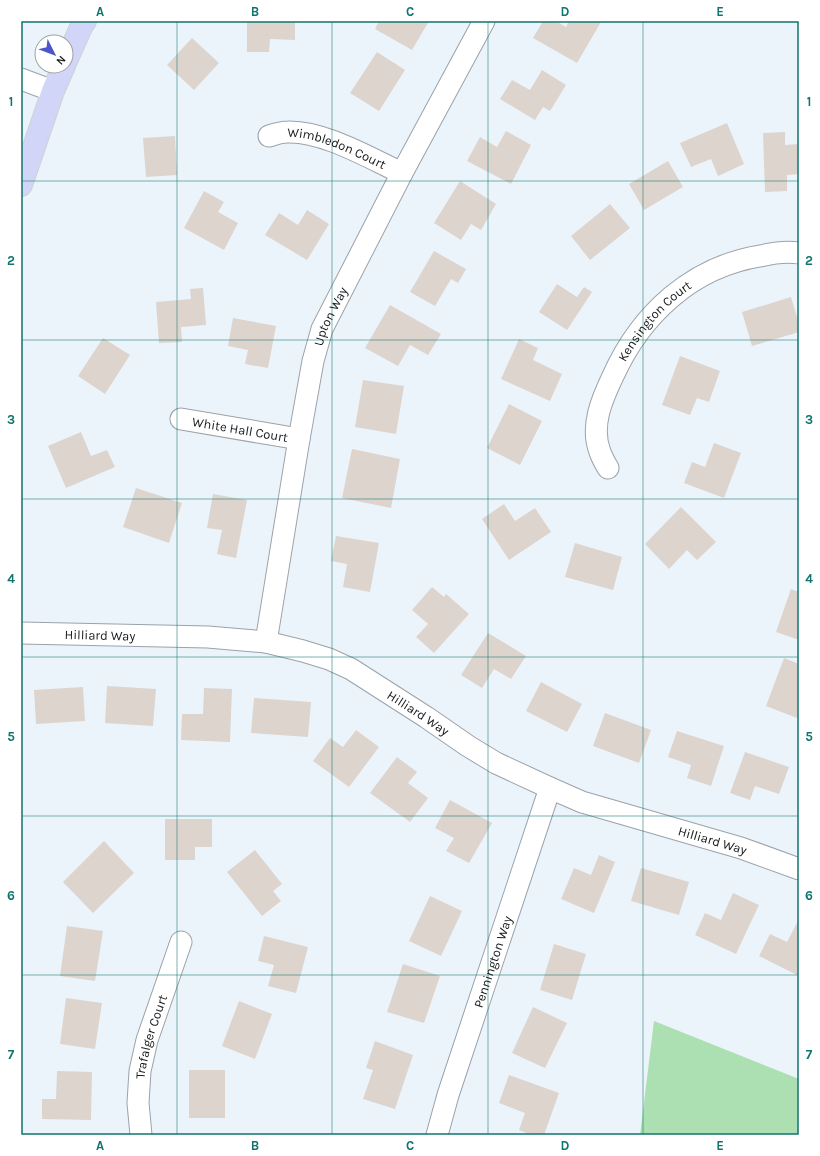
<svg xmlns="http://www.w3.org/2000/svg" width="820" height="1156" font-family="Karla,sans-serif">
<rect width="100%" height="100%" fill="#ecf4fb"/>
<path fill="#ace0b2" d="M 654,1021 L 799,1079 L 799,1135 L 640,1135 Z"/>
<path fill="#ddd4cd" d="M 247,21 L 295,21 L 295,40 L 270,39 L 269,52 L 247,52 Z
M 379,21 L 429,21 L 412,50 L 375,29 Z
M 543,21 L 556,21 L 566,27 L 569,21 L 599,21 L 601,22 L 577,63 L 533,38 Z
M 192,38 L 219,63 L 194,90 L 167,65 Z
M 377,52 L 405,70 L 379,111 L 350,93 Z
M 542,70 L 566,85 L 550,111 L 543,107 L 535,120 L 500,99 L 512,80 L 530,90 Z
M 727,123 L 744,164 L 718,176 L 711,159 L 691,167 L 680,143 Z
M 506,131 L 531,145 L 511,184 L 467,161 L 480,137 L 497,147 Z
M 785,132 L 785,145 L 799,144 L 799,174 L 787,175 L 787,191 L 765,192 L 763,133 Z
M 175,136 L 177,175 L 146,177 L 143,138 Z
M 668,161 L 683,187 L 644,210 L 629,184 Z
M 460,181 L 496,204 L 481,230 L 471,224 L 461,240 L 434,223 Z
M 204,191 L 224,202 L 218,212 L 238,223 L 224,250 L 184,228 Z
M 610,204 L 630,228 L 590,260 L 571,236 Z
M 307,210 L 329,224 L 307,260 L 265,235 L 279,213 L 298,225 Z
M 434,251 L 466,269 L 458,283 L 451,279 L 435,306 L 410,292 Z
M 557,284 L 577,297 L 584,287 L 592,292 L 567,330 L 539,312 Z
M 203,288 L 206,325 L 181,327 L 182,342 L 159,343 L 156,302 L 191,299 L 190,289 Z
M 791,297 L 799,324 L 799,332 L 752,346 L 742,312 Z
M 390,305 L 441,334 L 428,355 L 410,345 L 398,366 L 365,348 Z
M 233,318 L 276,326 L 268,368 L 245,364 L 248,350 L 228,346 Z
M 103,338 L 130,355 L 105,394 L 78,376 Z
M 519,339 L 538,348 L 533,360 L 562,374 L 550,401 L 501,379 Z
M 680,356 L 720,371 L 709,402 L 697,398 L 690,415 L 662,405 Z
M 363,380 L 404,386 L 396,434 L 355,427 Z
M 509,404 L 542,421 L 520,465 L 487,448 Z
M 81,432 L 91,456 L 107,450 L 115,467 L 66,488 L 48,446 Z
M 714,443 L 741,453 L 724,498 L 684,483 L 692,462 L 705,467 Z
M 352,449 L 400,459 L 391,508 L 342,498 Z
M 136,488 L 182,503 L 169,543 L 123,527 Z
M 213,494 L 247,500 L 236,558 L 217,554 L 222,530 L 207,528 Z
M 504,504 L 515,521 L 535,508 L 551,532 L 509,560 L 482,519 Z
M 681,507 L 716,542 L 697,560 L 687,550 L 669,569 L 645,544 Z
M 336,536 L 379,543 L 370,592 L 343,587 L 347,564 L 331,561 Z
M 575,543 L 622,557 L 613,590 L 565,577 Z
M 432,587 L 444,597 L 446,594 L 469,614 L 434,653 L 416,637 L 428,624 L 412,610 Z
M 791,589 L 799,592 L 799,640 L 776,632 Z
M 488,633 L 526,656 L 511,679 L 494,669 L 482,688 L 461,675 Z
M 784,658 L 799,664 L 799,714 L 797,718 L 766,706 Z
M 541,682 L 582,704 L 567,732 L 526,711 Z
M 107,686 L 156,689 L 153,726 L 105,723 Z
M 83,687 L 85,721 L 36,724 L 34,690 Z
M 204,688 L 232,689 L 230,742 L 181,740 L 182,714 L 203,714 Z
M 254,698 L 311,702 L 308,737 L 251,733 Z
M 605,713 L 651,730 L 639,763 L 593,746 Z
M 356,730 L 379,747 L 349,787 L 313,761 L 330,738 L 343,747 Z
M 677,731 L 724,746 L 711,786 L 687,778 L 691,765 L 668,757 Z
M 745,752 L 789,767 L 779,794 L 755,786 L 750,800 L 730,793 Z
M 397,757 L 417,772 L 408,783 L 428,798 L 410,822 L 370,793 Z
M 450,800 L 492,823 L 469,863 L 446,851 L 454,838 L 435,828 Z
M 165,819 L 212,819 L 212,847 L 195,847 L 195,860 L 165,860 Z
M 104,841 L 134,873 L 93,913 L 63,882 Z
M 255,850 L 282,884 L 273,891 L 281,901 L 262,916 L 227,872 Z
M 599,855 L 615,862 L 594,913 L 561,899 L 574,868 L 591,875 Z
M 641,868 L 689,882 L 679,915 L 631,901 Z
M 733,893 L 759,905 L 736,954 L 695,935 L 705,913 L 721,920 Z
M 430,896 L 462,911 L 441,956 L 409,941 Z
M 799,919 L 799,976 L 759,956 L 770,934 L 787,942 Z
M 67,926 L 103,931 L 95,981 L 60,976 Z
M 264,936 L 308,947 L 296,993 L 268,986 L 274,965 L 258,961 Z
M 554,944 L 586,954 L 572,1000 L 540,990 Z
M 403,964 L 440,976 L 424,1023 L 387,1012 Z
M 66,998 L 102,1003 L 95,1049 L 60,1044 Z
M 239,1001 L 272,1014 L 255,1059 L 222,1046 Z
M 533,1007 L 567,1023 L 545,1068 L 512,1053 Z
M 375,1041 L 413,1055 L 395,1109 L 363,1099 L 373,1070 L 366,1068 Z
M 189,1070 L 225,1070 L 225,1118 L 189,1118 Z
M 57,1071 L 92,1072 L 91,1120 L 42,1119 L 42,1099 L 56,1099 Z
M 509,1075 L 559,1093 L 544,1135 L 532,1135 L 519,1130 L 525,1113 L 499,1103 Z"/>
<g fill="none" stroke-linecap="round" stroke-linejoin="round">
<g stroke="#9ba2a9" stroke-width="23">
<g id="minor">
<path d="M 21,79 L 53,91"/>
<path id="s1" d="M 269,136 C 275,134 282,132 288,132 C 324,131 369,158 402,173"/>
<path id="s2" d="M 181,419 L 299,439"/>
<path id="s3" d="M 608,468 C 605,463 602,458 600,452 C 590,426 602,399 613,376 C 641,314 692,267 760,256 C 773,253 786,251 799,253"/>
<path id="s4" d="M 21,633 L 208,637 L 266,642 L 303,651 L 329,659 L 351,669 L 426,717 L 468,746 L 496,763 L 550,788 L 582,802 L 741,848 L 799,869"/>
<path id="s5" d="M 266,642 L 299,439 L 313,361 L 322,329 L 402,173 L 484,21"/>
<path id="s6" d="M 141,1135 L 138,1103 L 140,1071 L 147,1040 L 181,942"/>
<path id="s7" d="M 437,1135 L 448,1095 L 550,788"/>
</g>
</g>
<g stroke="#d0d1d1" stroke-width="24">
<path id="major" d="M 66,61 L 82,25 L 85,21
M 21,185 L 53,91 L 64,66"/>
</g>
<use href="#minor" stroke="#fff" stroke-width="21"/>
<use href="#major" stroke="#d1d6f8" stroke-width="22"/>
</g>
<path fill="none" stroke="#0f766e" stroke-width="1" stroke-opacity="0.55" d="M 177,21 L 177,1135M 332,21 L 332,1135M 488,21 L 488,1135M 643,21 L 643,1135M 21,181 L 799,181M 21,340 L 799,340M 21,499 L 799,499M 21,657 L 799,657M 21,816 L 799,816M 21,975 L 799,975"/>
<g text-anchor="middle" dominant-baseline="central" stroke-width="4" stroke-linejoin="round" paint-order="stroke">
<g font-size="13" fill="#16191b" stroke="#fff">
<text stroke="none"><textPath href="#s1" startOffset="71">Wimbledon Court</textPath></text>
<text stroke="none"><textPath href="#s5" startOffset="333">Upton Way</textPath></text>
<text stroke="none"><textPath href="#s3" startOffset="167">Kensington Court</textPath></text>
<text stroke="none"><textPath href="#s2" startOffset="60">White Hall Court</textPath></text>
<text stroke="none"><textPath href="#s4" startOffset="79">Hilliard Way</textPath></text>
<text stroke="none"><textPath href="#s4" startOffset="415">Hilliard Way</textPath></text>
<text stroke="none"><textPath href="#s4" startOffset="738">Hilliard Way</textPath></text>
<text stroke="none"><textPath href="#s7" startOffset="182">Pennington Way</textPath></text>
<text stroke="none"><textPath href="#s6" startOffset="100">Trafalger Court</textPath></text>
</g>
</g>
<rect width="820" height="1156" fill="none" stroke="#ffffff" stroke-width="44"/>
<g transform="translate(54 54) rotate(132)"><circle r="19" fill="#ffffff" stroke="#a2a3a4"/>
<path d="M0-3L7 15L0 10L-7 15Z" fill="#4d55cb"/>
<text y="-6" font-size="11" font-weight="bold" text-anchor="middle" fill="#16191b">N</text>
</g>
<rect x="22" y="22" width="776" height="1112" fill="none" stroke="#0f766e" stroke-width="1.5"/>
<g font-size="13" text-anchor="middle" font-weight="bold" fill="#0f766e">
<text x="100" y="16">A</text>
<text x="255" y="16">B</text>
<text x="410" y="16">C</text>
<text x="565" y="16">D</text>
<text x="720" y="16">E</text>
<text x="11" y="106">1</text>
<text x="809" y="106">1</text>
<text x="11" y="265">2</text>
<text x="809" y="265">2</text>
<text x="11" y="424">3</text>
<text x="809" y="424">3</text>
<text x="11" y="583">4</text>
<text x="809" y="583">4</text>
<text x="11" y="741">5</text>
<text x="809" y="741">5</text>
<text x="11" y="900">6</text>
<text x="809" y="900">6</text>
<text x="11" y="1059">7</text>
<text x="809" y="1059">7</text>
<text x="100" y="1150">A</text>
<text x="255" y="1150">B</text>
<text x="410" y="1150">C</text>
<text x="565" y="1150">D</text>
<text x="720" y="1150">E</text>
</g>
</svg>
